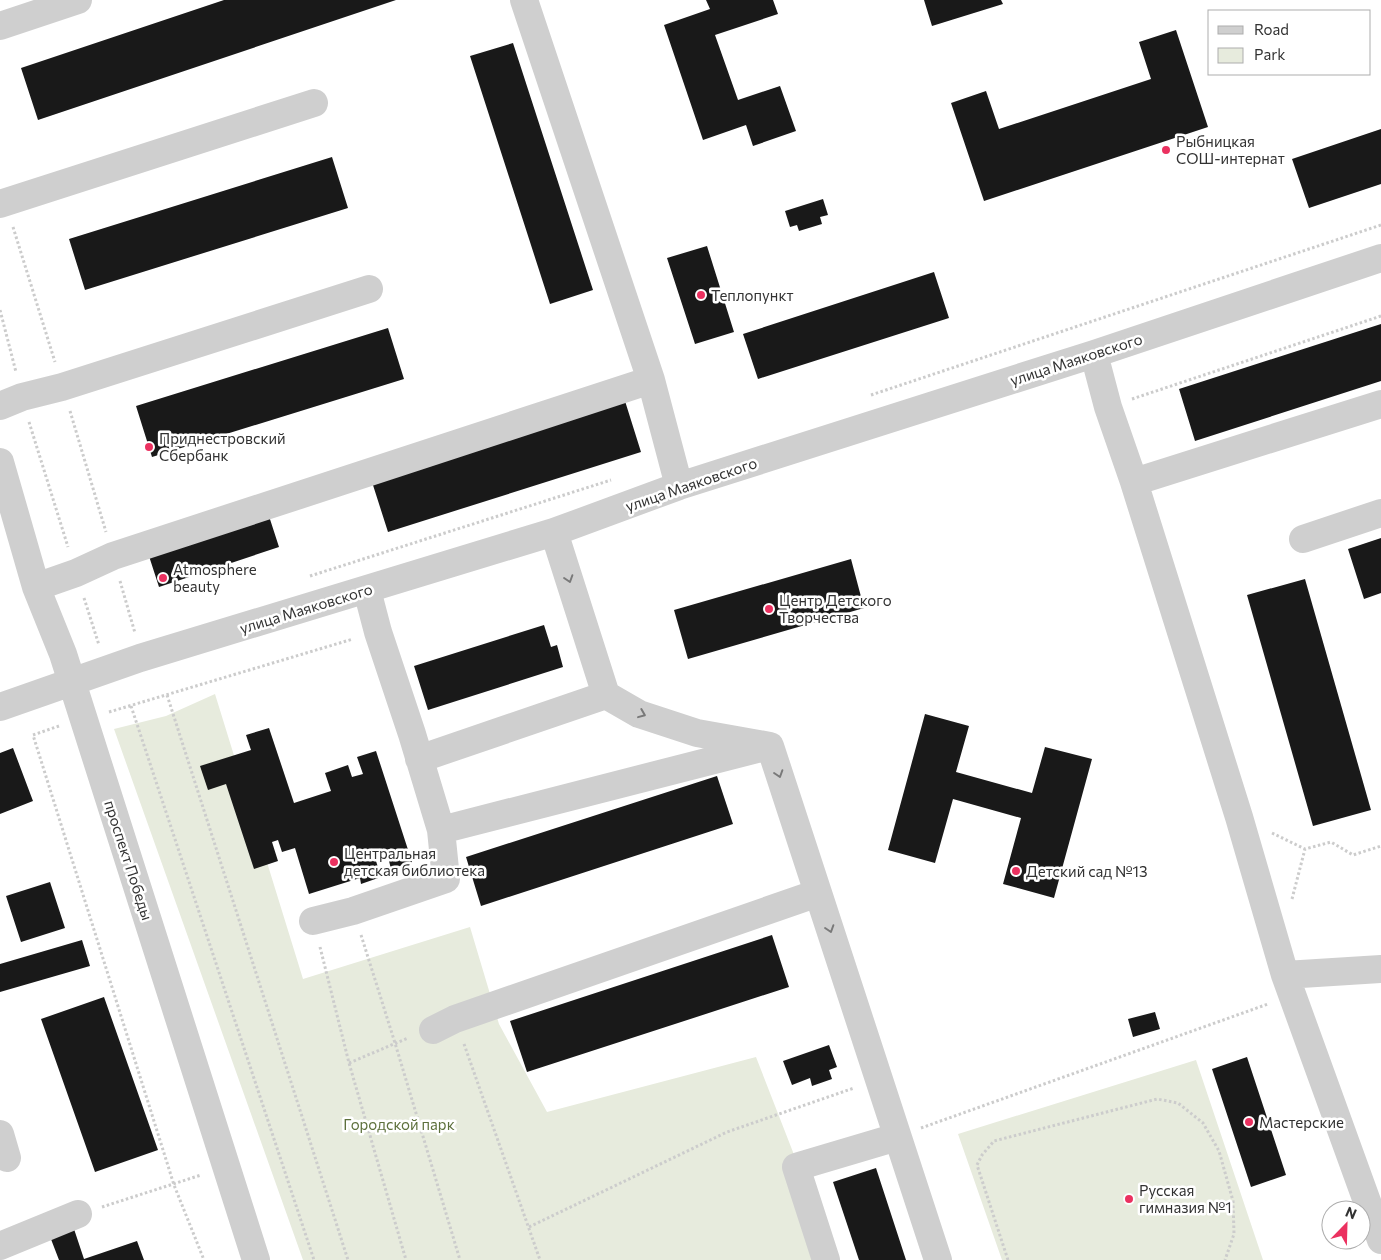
<svg xmlns="http://www.w3.org/2000/svg" width="1381" height="1260" font-family="Commissioner,sans-serif">
<rect width="100%" height="100%" fill="#fff"/>
<path fill="#e7ebdd" d="M 215,694 L 303,979 L 470,927 L 499,1024 L 547,1112 L 756,1057 L 835,1260 L 303,1260 L 114,729 L 166,716 Z
M 1196,1060 L 1263,1260 L 1002,1260 L 958,1134 Z"/>
<path fill="#191919" d="M 224,0 L 396,0 L 38,120 L 21,68 Z
M 706,0 L 773,0 L 778,14 L 715,35 L 738,100 L 780,86 L 796,131 L 753,146 L 746,125 L 703,140 L 664,25 L 710,9 Z
M 924,0 L 1001,0 L 1003,4 L 932,26 Z
M 1176,30 L 1208,127 L 984,201 L 951,103 L 986,91 L 999,129 L 1151,79 L 1139,42 Z
M 513,43 L 593,290 L 550,304 L 470,56 Z
M 1381,129 L 1381,184 L 1309,208 L 1292,159 Z
M 332,157 L 348,208 L 85,290 L 69,239 Z
M 823,199 L 828,215 L 820,217 L 822,224 L 799,231 L 797,225 L 790,227 L 785,211 Z
M 707,246 L 734,332 L 695,344 L 667,258 Z
M 934,272 L 949,318 L 758,379 L 743,334 Z
M 1381,324 L 1381,381 L 1195,441 L 1179,389 Z
M 388,328 L 404,379 L 152,457 L 136,406 Z
M 625,401 L 641,452 L 388,532 L 372,482 Z
M 268,513 L 279,547 L 159,587 L 148,553 Z
M 1381,538 L 1381,593 L 1364,599 L 1348,549 Z
M 851,559 L 864,608 L 688,659 L 674,610 Z
M 1305,579 L 1371,810 L 1313,826 L 1247,595 Z
M 544,625 L 551,647 L 557,645 L 563,667 L 428,710 L 414,666 Z
M 925,714 L 969,726 L 956,772 L 1032,793 L 1045,747 L 1092,759 L 1054,898 L 1003,884 L 1021,818 L 953,799 L 935,863 L 888,850 Z
M 269,728 L 294,803 L 331,791 L 325,773 L 348,765 L 352,777 L 363,774 L 357,757 L 376,751 L 412,862 L 391,869 L 388,857 L 376,861 L 381,877 L 361,884 L 360,878 L 309,894 L 295,848 L 282,852 L 278,840 L 272,842 L 278,861 L 254,869 L 226,784 L 208,790 L 200,766 L 251,750 L 246,735 Z
M 13,748 L 33,801 L 0,814 L 0,753 Z
M 717,776 L 733,824 L 481,906 L 466,857 Z
M 50,882 L 65,928 L 21,942 L 6,896 Z
M 772,935 L 789,987 L 527,1072 L 510,1021 Z
M 82,940 L 90,966 L 0,992 L 0,964 Z
M 104,997 L 158,1150 L 95,1172 L 41,1019 Z
M 1155,1012 L 1160,1029 L 1133,1037 L 1128,1019 Z
M 829,1045 L 837,1067 L 829,1070 L 832,1079 L 812,1086 L 810,1078 L 792,1085 L 783,1061 Z
M 1247,1057 L 1286,1175 L 1251,1187 L 1212,1069 Z
M 876,1168 L 906,1260 L 859,1260 L 833,1182 Z
M 73,1226 L 84,1259 L 137,1241 L 144,1260 L 59,1260 L 49,1234 Z"/>
<g fill="none" stroke-linecap="round" stroke-linejoin="round">
<path stroke="#ccc" stroke-width="3" stroke-dasharray="2.5 2.5" stroke-linecap="butt" d="M 13,227 L 55,362
M 0,310 L 16,372
M 871,395 L 1381,225
M 1132,399 L 1381,316
M 70,411 L 106,532
M 29,422 L 68,547
M 310,576 L 611,480
M 120,581 L 135,633
M 84,598 L 99,645
M 167,695 L 348,1260
M 131,706 L 314,1260
M 109,712 L 353,639
M 59,726 L 33,735 L 174,1185 L 204,1260
M 1272,833 L 1305,849 L 1331,842 L 1353,855 L 1381,846
M 1292,899 L 1305,849
M 361,935 L 395,1043 L 460,1260
M 320,947 L 349,1063 L 406,1260
M 464,1044 L 540,1260
M 349,1063 L 408,1038
M 921,1128 L 1268,1004
M 102,1207 L 201,1175
M 529,1227 L 727,1132 L 854,1088
M 1008,1260 L 977,1165 L 982,1155 L 994,1141 L 1157,1099 L 1178,1103 L 1203,1123 L 1219,1151 L 1233,1201 L 1234,1234 L 1225,1260"/>
<path stroke="#cfcfcf" stroke-width="28" d="M 524,0 L 651,380 L 679,486
M 0,26 L 78,0
M 0,204 L 314,103
M 1094,354 L 1108,407 L 1134,482 L 1239,817 L 1285,975 L 1381,1240
M 0,406 L 22,397 L 62,387 L 369,289
M 0,462 L 36,587 L 63,654 L 256,1260
M 1134,482 L 1381,404
M 554,532 L 606,695 L 639,714 L 697,733 L 770,746 L 938,1260
M 1303,539 L 1381,513
M 36,587 L 76,573 L 113,556 L 651,380
M 0,707 L 140,658 L 554,532 L 679,486 L 1094,354 L 1381,258
M 419,759 L 606,695
M 441,830 L 761,748
M 313,921 L 353,911 L 446,879 L 441,830 L 412,734 L 378,632 L 367,590
M 1285,975 L 1381,969
M 433,1030 L 455,1019 L 818,893
M 0,1134 L 7,1158
M 0,1246 L 78,1214
M 826,1260 L 796,1167 L 897,1137"/>
</g>
<defs><path id="oneway-chevron" d="M-2-3.5L2.5 0L-2 3.5" fill="none" stroke-width="1.6" stroke-linecap="round" stroke-linejoin="round" transform="scale(1.25)"/></defs>
<g stroke="#797979">
<use href="#oneway-chevron" transform="translate(569 579) rotate(72)"/>
<use href="#oneway-chevron" transform="translate(642 714) rotate(22)"/>
<use href="#oneway-chevron" transform="translate(779 774) rotate(72)"/>
<use href="#oneway-chevron" transform="translate(830 929) rotate(72)"/>
</g>
<g fill="#eb3160" stroke="#fff" stroke-width="2">
<circle cx="1166" cy="150" r="5"/>
<circle cx="701" cy="295" r="5"/>
<circle cx="149" cy="447" r="5"/>
<circle cx="163" cy="578" r="5"/>
<circle cx="769" cy="609" r="5"/>
<circle cx="334" cy="862" r="5"/>
<circle cx="1016" cy="871" r="5"/>
<circle cx="1249" cy="1122" r="5"/>
<circle cx="1129" cy="1199" r="5"/>
</g>
<g text-anchor="middle" dominant-baseline="central" stroke-width="5" stroke-linejoin="round" paint-order="stroke">
<g font-size="15" fill="#323232" stroke="#fff" text-anchor="start">
<text x="1176" y="141">Рыбницкая<tspan x="1176" dy="17">СОШ-интернат</tspan></text>
<text x="711" y="295">Теплопункт</text>
<text x="159" y="438">Приднестровский<tspan x="159" dy="17">Сбербанк</tspan></text>
<text x="173" y="569">Atmosphere<tspan x="173" dy="17">beauty</tspan></text>
<text x="779" y="600">Центр Детского<tspan x="779" dy="17">Творчества</tspan></text>
<text x="344" y="853">Центральная<tspan x="344" dy="17">детская библиотека</tspan></text>
<text x="1026" y="871">Детский сад №13</text>
<text x="1259" y="1122">Мастерские</text>
<text x="1139" y="1190">Русская<tspan x="1139" dy="17">гимназия №1</tspan></text>
</g>
<g font-size="15" fill="#323232" stroke="#fff">
<text transform="translate(1076 359) rotate(-18)">улица Маяковского</text>
<text transform="translate(691 484) rotate(-19)">улица Маяковского</text>
<text transform="translate(306 608) rotate(-17)">улица Маяковского</text>
<text transform="translate(129 860) rotate(72)">проспект Победы</text>
</g>
<g font-size="15" fill="#5d703c" stroke="#fff">
<text x="399" y="1124">Городской парк</text>
</g>
</g>
<rect x="1208" y="10" width="162" height="65" fill="#ffffff" stroke="#adadad"/>
<rect x="1218" y="26" width="25" height="8" fill="#cfcfcf" stroke="#adadad"/>
<text x="1254" y="35" font-size="15" fill="#323232">Road</text>
<rect x="1218" y="48" width="25" height="15" fill="#e7ebdd" stroke="#adadad"/>
<text x="1254" y="60" font-size="15" fill="#323232">Park</text>
<g transform="translate(1346 1225) rotate(23)"><circle r="24" fill="#ffffff" stroke="#adadad"/>
<path d="M0-4L9 19L0 12L-9 19Z" fill="#eb3160"/>
<text y="-8" font-size="14" font-weight="bold" text-anchor="middle" fill="#323232">N</text>
</g>
</svg>
